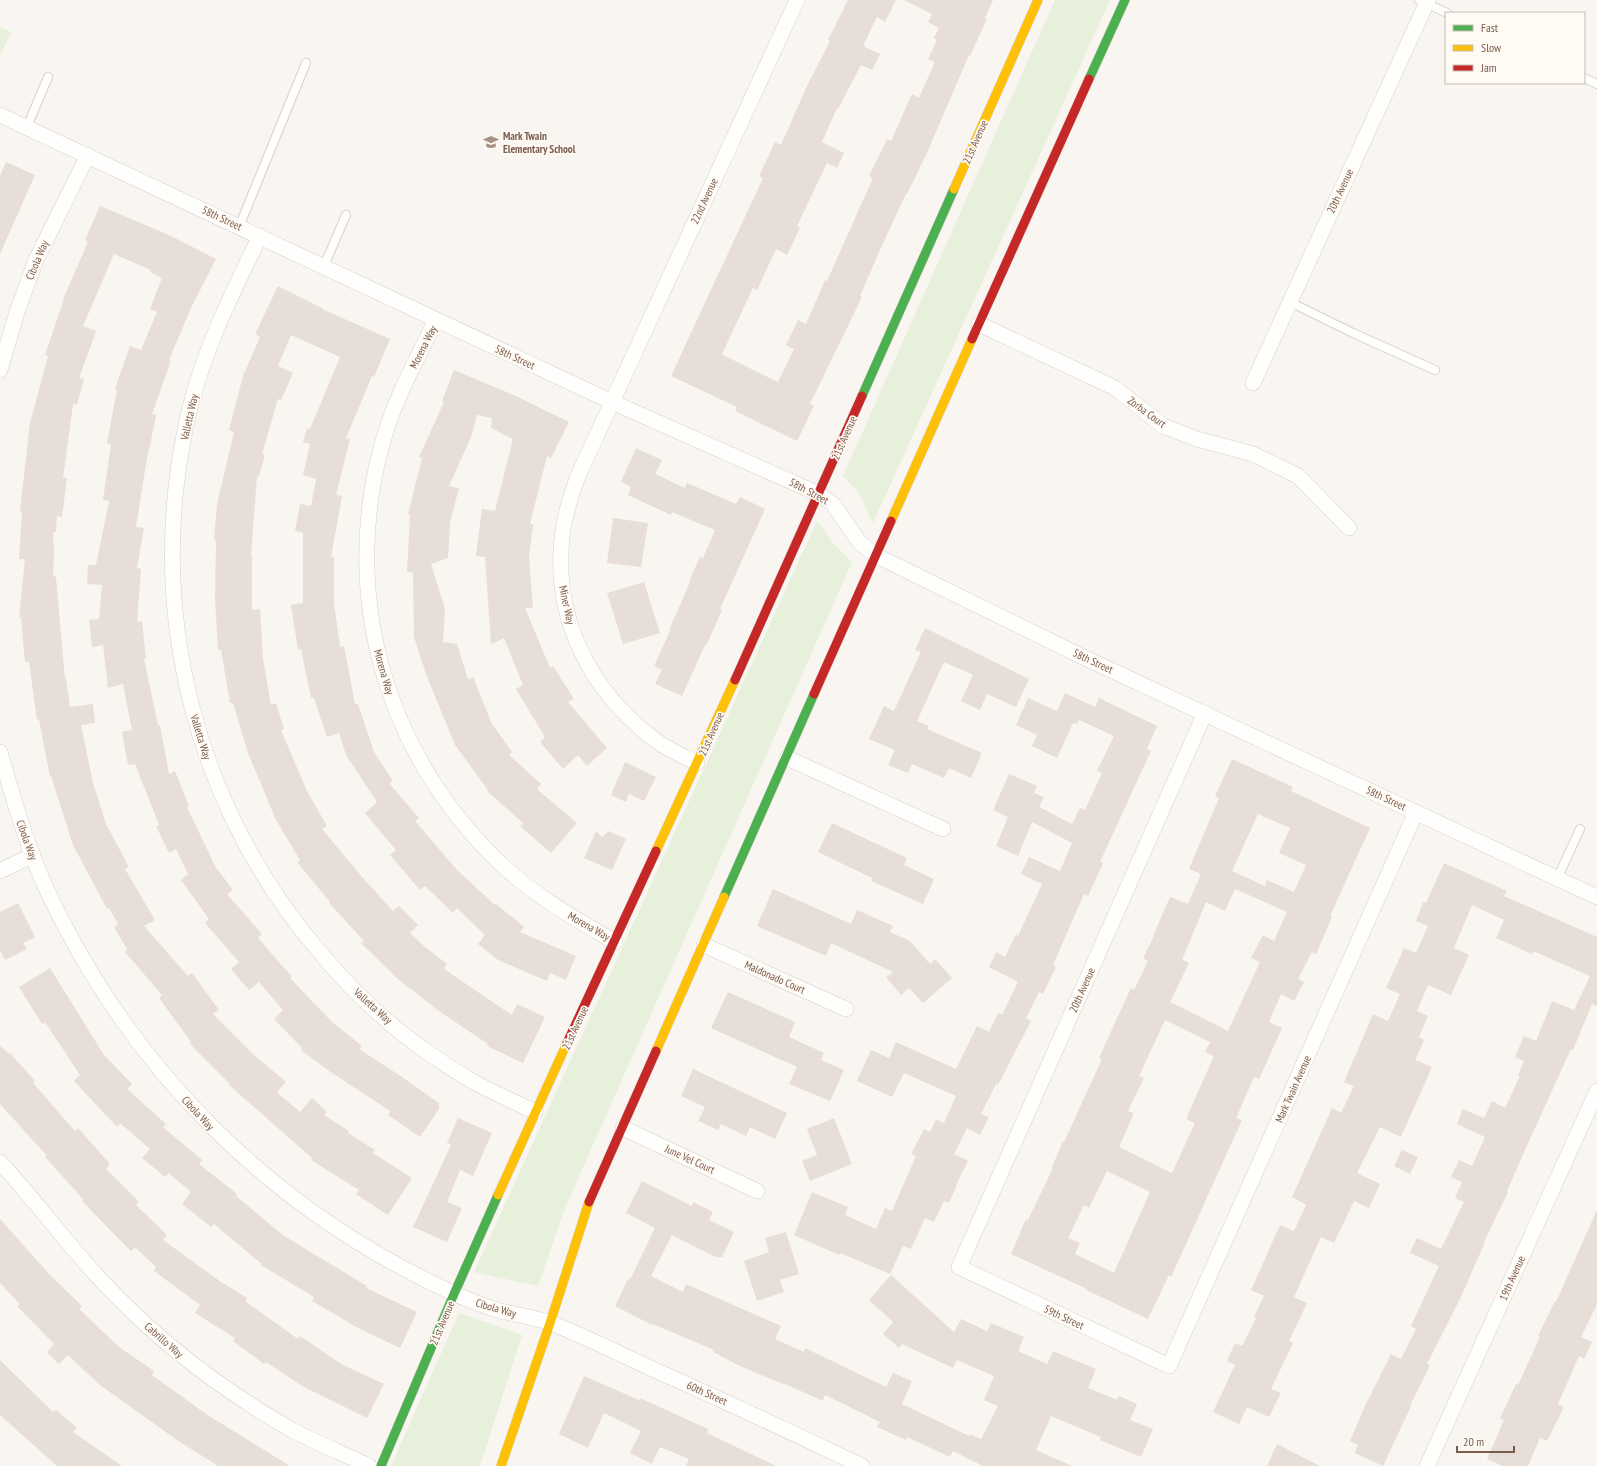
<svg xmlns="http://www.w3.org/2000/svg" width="1597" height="1466" font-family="'PT Sans Narrow',sans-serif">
<rect width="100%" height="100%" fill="#f9f5f0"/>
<path fill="#e7f0db" d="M 1055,0 L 1110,0 L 873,523 L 859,493 L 843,476 Z
M 0,27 L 11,32 L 0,56 Z
M 817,521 L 833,543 L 852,562 L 565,1208 L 538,1286 L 474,1272 Z
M 459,1313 L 522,1335 L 480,1466 L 391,1466 Z"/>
<path fill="#e6ded7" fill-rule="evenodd" d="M 848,0 L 896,0 L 885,22 L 877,17 L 863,46 L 880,54 L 872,70 L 861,65 L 838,109 L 837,108 L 822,142 L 844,153 L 837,168 L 827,163 L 797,226 L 800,228 L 787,255 L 776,249 L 757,290 L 753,288 L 722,354 L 723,355 L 778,382 L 794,349 L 786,345 L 798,320 L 806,324 L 825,280 L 827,281 L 873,178 L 869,176 L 887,139 L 891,141 L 912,94 L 919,98 L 935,62 L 928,59 L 937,40 L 934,38 L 939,28 L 928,22 L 932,14 L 904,0 L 993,0 L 985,18 L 987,19 L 970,56 L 969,55 L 926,155 L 907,194 L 906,194 L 883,243 L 860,296 L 862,297 L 810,404 L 814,406 L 797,441 L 735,411 L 737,407 L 671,376 L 763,178 L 759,176 L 775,142 L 781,145 L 807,86 L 830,41 L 828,40 Z
M 6,162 L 35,175 L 0,254 L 0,176 Z
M 100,206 L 169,235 L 216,259 L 191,308 L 169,360 L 171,361 L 152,414 L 156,415 L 149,451 L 148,451 L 136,527 L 144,528 L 137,568 L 141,569 L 137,622 L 142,621 L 146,659 L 144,659 L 158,725 L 160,725 L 169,774 L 175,771 L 189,806 L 187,807 L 215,866 L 233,890 L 227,894 L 262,934 L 258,938 L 292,977 L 290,978 L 332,1022 L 362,1046 L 359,1049 L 402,1077 L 439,1103 L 439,1109 L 420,1137 L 388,1115 L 390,1111 L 329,1071 L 301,1050 L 302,1048 L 274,1019 L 283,1010 L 259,982 L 249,990 L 231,969 L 239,962 L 205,923 L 209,919 L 181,880 L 188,874 L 176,849 L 169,853 L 156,826 L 159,825 L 135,764 L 128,765 L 122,732 L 132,730 L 123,684 L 108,688 L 103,645 L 92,647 L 89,620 L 99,619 L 102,585 L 87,584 L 88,565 L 96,565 L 109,501 L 103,500 L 111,444 L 107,443 L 117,390 L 115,389 L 130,346 L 141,350 L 157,312 L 150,309 L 162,278 L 150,272 L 151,270 L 114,254 L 83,326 L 96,331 L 79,378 L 84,379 L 77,405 L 73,404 L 63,478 L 67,478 L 62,517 L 57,516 L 56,532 L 53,532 L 54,553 L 53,576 L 56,577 L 65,679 L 66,678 L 70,707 L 93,704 L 95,723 L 81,725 L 93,783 L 106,824 L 129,867 L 125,869 L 155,920 L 144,926 L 188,976 L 192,973 L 219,1010 L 213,1014 L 255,1056 L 286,1082 L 277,1092 L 300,1112 L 312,1098 L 327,1112 L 324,1115 L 349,1131 L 348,1133 L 375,1150 L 373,1153 L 412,1178 L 388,1215 L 356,1194 L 359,1190 L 311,1160 L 312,1158 L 229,1085 L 230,1084 L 190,1044 L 191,1042 L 159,998 L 162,995 L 125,952 L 127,949 L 114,927 L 118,924 L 109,908 L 107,909 L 73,845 L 51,776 L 50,777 L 39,719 L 37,720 L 29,662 L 25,662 L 21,617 L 19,617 L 25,559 L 19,559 L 22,512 L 20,511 L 30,423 L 48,356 L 45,355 L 64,299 L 63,299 L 88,242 L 85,240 Z
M 278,286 L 322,308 L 322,309 L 390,339 L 374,377 L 372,376 L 346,438 L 350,439 L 336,495 L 342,496 L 331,557 L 334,557 L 334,603 L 340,647 L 344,646 L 355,704 L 358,704 L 374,752 L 393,781 L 389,783 L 419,818 L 415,821 L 457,870 L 495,905 L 496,904 L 524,927 L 520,932 L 576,956 L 566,980 L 550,973 L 547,981 L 498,960 L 478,944 L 485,935 L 457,908 L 453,913 L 425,886 L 420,890 L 390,855 L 396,850 L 365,813 L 377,802 L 346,755 L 339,733 L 327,737 L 314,698 L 311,698 L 301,649 L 298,650 L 291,605 L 303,603 L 303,533 L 295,531 L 300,504 L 311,506 L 316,479 L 303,475 L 310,444 L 303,442 L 307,428 L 310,429 L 340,357 L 291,335 L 278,366 L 293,373 L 281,400 L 278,399 L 262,454 L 265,455 L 259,476 L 257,476 L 251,556 L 252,556 L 252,610 L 260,609 L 263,659 L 271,705 L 276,703 L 284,729 L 281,730 L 307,791 L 327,826 L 322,829 L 363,878 L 393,911 L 399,906 L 418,925 L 410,933 L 424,946 L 447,964 L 444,969 L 512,1015 L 517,1004 L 545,1017 L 523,1063 L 487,1046 L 488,1044 L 439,1011 L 398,979 L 361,943 L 364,941 L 329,903 L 330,902 L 297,862 L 300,860 L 276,820 L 248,753 L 233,703 L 230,703 L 221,650 L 218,650 L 215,599 L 216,541 L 214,540 L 217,504 L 234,432 L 229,430 L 243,376 L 260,337 L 255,334 Z
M 454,370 L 516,396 L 569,422 L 551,458 L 547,456 L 530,524 L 533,524 L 529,557 L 533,608 L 525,608 L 550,668 L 553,666 L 574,699 L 568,702 L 607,748 L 587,766 L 578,755 L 563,769 L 540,742 L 545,737 L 516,689 L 523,685 L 504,638 L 491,644 L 485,557 L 476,556 L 482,509 L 495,511 L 513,439 L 491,428 L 492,418 L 477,415 L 471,437 L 449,486 L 459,488 L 450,522 L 448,558 L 431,564 L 445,609 L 443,642 L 457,644 L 468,679 L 473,677 L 492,724 L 512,752 L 509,755 L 541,784 L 537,789 L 577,823 L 551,853 L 520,826 L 523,823 L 487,791 L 488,790 L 455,745 L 426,674 L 414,637 L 413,572 L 407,572 L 410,515 L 408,514 L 422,458 L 419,457 L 444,402 L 442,401 Z
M 636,448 L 662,460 L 655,474 L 685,488 L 687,483 L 736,504 L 740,497 L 765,509 L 720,609 L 722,610 L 706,646 L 705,645 L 682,696 L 655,684 L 662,670 L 654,666 L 671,629 L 669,630 L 690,582 L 689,581 L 700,557 L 703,558 L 715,530 L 672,512 L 671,515 L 628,495 L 631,487 L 621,482 Z
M 613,518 L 648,523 L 641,567 L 607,563 Z
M 644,582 L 660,633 L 623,644 L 607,593 Z
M 925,628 L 1029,679 L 1016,707 L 987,694 L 980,710 L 961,701 L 973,675 L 944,662 L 917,721 L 929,726 L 927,729 L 982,753 L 971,778 L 949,768 L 944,778 L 912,764 L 908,773 L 888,765 L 895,750 L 869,739 L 884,706 L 894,711 L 921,652 L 915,650 Z
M 1065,693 L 1095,707 L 1099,698 L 1157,726 L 1147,749 L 1151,751 L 1100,862 L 1103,863 L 1088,896 L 1084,894 L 1053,965 L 1056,967 L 1043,994 L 1039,992 L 1026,1018 L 1031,1021 L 998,1085 L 996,1084 L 981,1114 L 989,1117 L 980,1135 L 967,1128 L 954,1154 L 968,1161 L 956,1185 L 957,1185 L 949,1203 L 944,1201 L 934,1222 L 925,1218 L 911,1249 L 903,1246 L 890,1274 L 840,1253 L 839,1255 L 794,1235 L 812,1192 L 848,1207 L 845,1215 L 876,1229 L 885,1208 L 892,1211 L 916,1156 L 911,1154 L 924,1129 L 930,1132 L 936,1119 L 944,1123 L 956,1096 L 904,1073 L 892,1097 L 857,1081 L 871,1050 L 889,1058 L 896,1042 L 956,1069 L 977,1026 L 989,1032 L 998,1013 L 1002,1015 L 1018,982 L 989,967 L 996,952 L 1005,957 L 1016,934 L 1018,936 L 1042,884 L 1021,874 L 1029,857 L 1060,871 L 1072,843 L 1032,822 L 1018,856 L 996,846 L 1008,817 L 993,810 L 1009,774 L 1037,786 L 1034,793 L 1044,797 L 1039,807 L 1072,824 L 1080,808 L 1085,810 L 1102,773 L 1097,771 L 1114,736 L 1079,720 L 1077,724 L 1073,723 L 1057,758 L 1032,746 L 1037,735 L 1016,725 L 1028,698 L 1057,711 Z
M 1232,759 L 1293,787 L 1291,791 L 1370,828 L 1330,916 L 1332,917 L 1316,954 L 1312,952 L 1298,979 L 1304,982 L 1294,1001 L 1281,994 L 1269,1022 L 1282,1028 L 1259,1079 L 1254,1077 L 1236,1118 L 1242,1120 L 1171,1277 L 1169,1275 L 1148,1319 L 1086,1290 L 1087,1289 L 1011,1254 L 1026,1219 L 1028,1220 L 1053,1168 L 1052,1167 L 1063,1141 L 1064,1142 L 1102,1059 L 1099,1058 L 1113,1027 L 1131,988 L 1134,990 L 1148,961 L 1143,958 L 1154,936 L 1153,936 L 1170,897 L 1188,904 L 1201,874 L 1189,869 L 1219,798 L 1215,796 ZM 1258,814 L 1290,828 L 1279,853 L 1306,865 L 1294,892 L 1267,880 L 1265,886 L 1232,871 ZM 1235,889 L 1287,912 L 1274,941 L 1263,935 L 1251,958 L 1260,962 L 1228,1031 L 1170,1002 L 1189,963 L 1182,960 L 1206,902 L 1225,911 ZM 1165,1020 L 1210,1042 L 1205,1052 L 1214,1056 L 1186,1119 L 1195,1123 L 1172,1173 L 1119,1147 L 1134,1113 L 1128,1111 L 1144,1078 L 1139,1076 ZM 1107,1171 L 1150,1192 L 1114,1273 L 1075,1254 L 1080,1243 L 1068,1238 L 1084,1205 L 1089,1208 Z
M 625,762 L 656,777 L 644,801 L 629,794 L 626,802 L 611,795 Z
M 832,823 L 907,858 L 904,865 L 934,879 L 923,904 L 871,881 L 872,878 L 818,852 Z
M 596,831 L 602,837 L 608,831 L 626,839 L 612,870 L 584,858 Z
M 1444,863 L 1507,891 L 1504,896 L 1597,937 L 1597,1006 L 1592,1004 L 1573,1050 L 1571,1049 L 1530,1139 L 1507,1191 L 1508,1192 L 1484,1242 L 1485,1242 L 1460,1299 L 1427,1364 L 1430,1365 L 1410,1406 L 1411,1406 L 1383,1466 L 1355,1453 L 1358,1445 L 1350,1441 L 1365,1406 L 1391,1354 L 1401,1359 L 1416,1329 L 1411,1326 L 1439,1266 L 1410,1253 L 1417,1238 L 1441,1249 L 1464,1202 L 1455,1198 L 1462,1182 L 1451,1177 L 1459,1160 L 1472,1166 L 1485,1137 L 1457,1124 L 1463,1109 L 1484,1118 L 1492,1101 L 1505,1108 L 1520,1076 L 1518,1075 L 1524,1061 L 1515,1057 L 1524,1036 L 1536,1041 L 1552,1001 L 1574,1010 L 1590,976 L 1533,951 L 1532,954 L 1496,938 L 1504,920 L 1472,905 L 1454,948 L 1469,955 L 1451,995 L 1428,985 L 1417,1011 L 1428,1016 L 1419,1037 L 1424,1040 L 1415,1060 L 1432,1067 L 1401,1137 L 1380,1127 L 1357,1173 L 1380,1184 L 1369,1208 L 1354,1201 L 1334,1243 L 1321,1237 L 1294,1297 L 1307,1303 L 1289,1341 L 1293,1343 L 1271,1389 L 1281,1393 L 1269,1417 L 1247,1407 L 1239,1424 L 1213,1412 L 1235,1365 L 1227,1361 L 1235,1343 L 1242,1346 L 1256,1318 L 1254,1317 L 1264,1296 L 1251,1290 L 1280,1225 L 1294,1231 L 1306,1205 L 1292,1197 L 1332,1108 L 1341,1113 L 1354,1086 L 1344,1082 L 1373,1014 L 1388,1021 L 1400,994 L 1386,988 L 1404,948 L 1416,953 L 1428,926 L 1416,921 L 1423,902 L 1426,903 Z
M 773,889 L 851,924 L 857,910 L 893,926 L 890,932 L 910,941 L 930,964 L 935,959 L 952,978 L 923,1003 L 909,988 L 901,995 L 886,977 L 893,972 L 831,943 L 826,956 L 757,926 Z
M 18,903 L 35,937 L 23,943 L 27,949 L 5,960 L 0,950 L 0,912 Z
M 50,968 L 104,1055 L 132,1084 L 127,1089 L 166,1124 L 163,1127 L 202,1160 L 199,1164 L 237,1194 L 236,1196 L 284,1236 L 367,1286 L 366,1288 L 417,1312 L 400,1348 L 358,1328 L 312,1301 L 314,1297 L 261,1265 L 262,1264 L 214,1224 L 211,1227 L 182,1204 L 191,1192 L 169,1173 L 165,1177 L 142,1158 L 150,1149 L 120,1123 L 117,1127 L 74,1081 L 80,1075 L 45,1022 L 42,1024 L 19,987 Z
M 728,992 L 795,1022 L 789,1037 L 824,1053 L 821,1060 L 844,1070 L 830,1101 L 789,1084 L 797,1067 L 711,1028 Z
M 0,1046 L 9,1054 L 10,1053 L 35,1081 L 33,1083 L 75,1131 L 78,1128 L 110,1164 L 106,1169 L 139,1202 L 136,1205 L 167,1235 L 163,1240 L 221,1282 L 247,1298 L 245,1301 L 298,1339 L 300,1336 L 341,1364 L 384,1384 L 367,1418 L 302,1386 L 266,1362 L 264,1364 L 233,1341 L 235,1338 L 195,1313 L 200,1305 L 154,1271 L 156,1267 L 135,1247 L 131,1251 L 115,1235 L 82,1201 L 84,1200 L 45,1157 L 47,1156 L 0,1104 Z
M 693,1069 L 787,1113 L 775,1139 L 750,1127 L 746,1136 L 721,1124 L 718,1130 L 698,1121 L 705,1107 L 681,1096 Z
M 458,1118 L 492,1133 L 473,1176 L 460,1170 L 447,1202 L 462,1208 L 447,1242 L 413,1227 L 451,1145 L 447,1143 Z
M 834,1118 L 852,1164 L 810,1181 L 802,1161 L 817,1155 L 807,1129 Z
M 1402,1150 L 1418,1157 L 1410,1174 L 1394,1166 Z
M 642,1181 L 692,1206 L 693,1202 L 713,1212 L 709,1220 L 734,1232 L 722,1257 L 716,1257 L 672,1235 L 651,1276 L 683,1292 L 686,1284 L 781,1326 L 775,1339 L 804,1352 L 805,1348 L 886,1387 L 893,1373 L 912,1381 L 902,1404 L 969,1436 L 970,1434 L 981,1439 L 998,1406 L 984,1400 L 994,1376 L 957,1360 L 953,1368 L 902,1344 L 899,1348 L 883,1334 L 893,1322 L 869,1300 L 891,1275 L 954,1332 L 961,1319 L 987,1331 L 991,1323 L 1024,1337 L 1018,1351 L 1047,1364 L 1053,1351 L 1096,1369 L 1088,1388 L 1117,1400 L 1119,1396 L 1137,1404 L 1130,1420 L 1153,1429 L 1141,1457 L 1100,1440 L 1101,1437 L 1051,1416 L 1036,1450 L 1072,1466 L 983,1466 L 953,1451 L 950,1457 L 907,1437 L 906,1440 L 877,1427 L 880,1422 L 825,1395 L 823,1401 L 785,1384 L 785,1385 L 740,1366 L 713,1352 L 714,1350 L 653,1324 L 652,1325 L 615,1306 L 628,1279 L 630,1280 L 655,1228 L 626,1213 Z
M 1597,1210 L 1597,1304 L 1581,1337 L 1592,1342 L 1584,1359 L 1579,1356 L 1558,1404 L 1564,1407 L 1547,1441 L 1540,1438 L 1528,1466 L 1503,1466 L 1487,1459 L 1504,1420 L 1500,1418 L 1516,1384 L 1518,1385 L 1540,1337 L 1538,1336 L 1555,1301 L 1556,1302 Z
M 0,1219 L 50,1275 L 82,1306 L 79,1309 L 119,1347 L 154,1371 L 152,1375 L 206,1414 L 290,1466 L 218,1466 L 177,1440 L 100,1385 L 68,1355 L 59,1364 L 47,1352 L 54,1344 L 17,1306 L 20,1304 L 0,1283 Z
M 786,1232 L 799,1274 L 780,1280 L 784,1292 L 757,1301 L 744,1261 L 769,1252 L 765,1238 Z
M 0,1360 L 53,1412 L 56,1410 L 77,1428 L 73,1432 L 122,1466 L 57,1466 L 0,1415 Z
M 584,1376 L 639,1400 L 640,1398 L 708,1429 L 707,1433 L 776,1466 L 686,1466 L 689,1459 L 660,1447 L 652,1464 L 630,1453 L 641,1431 L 604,1413 L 588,1448 L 559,1434 Z
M 1277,1444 L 1320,1466 L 1267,1466 Z"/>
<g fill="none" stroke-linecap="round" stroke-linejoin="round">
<g stroke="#d7d1cb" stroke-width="10">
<path id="lane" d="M 1419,0 L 1447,13
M 1584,78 L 1597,84
M 27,127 L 48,77
M 239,227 L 306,63
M 324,266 L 346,215
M 1290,302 L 1353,333 L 1435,370
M 1557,879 L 1580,829"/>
</g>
<g stroke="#d7d1cb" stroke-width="16">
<path id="street" d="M 0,115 L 612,402 L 819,494 L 833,504 L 860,543 L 877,556 L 1083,657 L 1597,897
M 260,236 C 230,297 200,358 186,425 C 146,615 196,809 323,956 C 354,993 391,1027 430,1054 C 445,1064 459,1074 474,1082 C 494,1093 515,1102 535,1112
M 436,320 C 417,359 395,398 383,441 C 339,595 386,756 502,865 C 536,897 576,919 615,942
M 979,324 L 1115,388 L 1163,426 L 1197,439 L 1253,454 L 1298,476 L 1349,528
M 0,370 L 17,312 L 36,260 L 88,155
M 1253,383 L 1428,0
M 1205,713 L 959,1267 L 1169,1366 L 1416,812
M 0,752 C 13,798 26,843 45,886 C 130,1070 271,1210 455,1294 C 471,1301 488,1308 505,1312 C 520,1315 536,1318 551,1323 C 584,1336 616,1352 648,1367 C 720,1399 791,1432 862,1466
M 787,758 L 943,829
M 697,763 C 683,756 667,749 655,740 C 591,692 553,619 562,538 C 564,516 571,496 578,476 L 797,0
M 0,871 L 33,855
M 704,945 L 846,1009
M 623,1128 L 757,1191
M 0,1162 C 34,1199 64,1240 98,1277 C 154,1338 220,1389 292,1430 C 317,1443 344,1454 369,1466
M 1427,1466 L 1597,1091"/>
</g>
<g stroke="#d9d2cb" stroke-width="10">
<path id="fast" d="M 1089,79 L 1125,0
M 862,396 L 954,189
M 724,897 L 814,694
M 381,1466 L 454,1294 L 498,1195"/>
</g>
<g stroke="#d9d2cb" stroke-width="10">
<path id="slow" d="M 954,189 L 1038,0
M 891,521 L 972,339
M 656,851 L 735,680
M 656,1051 L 724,897
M 498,1195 L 567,1043
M 501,1466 L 550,1323 L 589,1202"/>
</g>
<g stroke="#d9d2cb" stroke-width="10">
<path id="jam" d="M 972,339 L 1089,79
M 735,680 L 862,396
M 814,694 L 891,521
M 567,1043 L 656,851
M 589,1202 L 656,1051"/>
</g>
<use href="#lane" stroke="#fefefd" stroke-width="8"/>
<use href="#street" stroke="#fefefd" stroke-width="15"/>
<use href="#fast" stroke="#4caf50" stroke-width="9"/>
<use href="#slow" stroke="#ffc107" stroke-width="9"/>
<use href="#jam" stroke="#c62828" stroke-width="9"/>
</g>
<defs>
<g id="school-bare" transform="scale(1.2)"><path d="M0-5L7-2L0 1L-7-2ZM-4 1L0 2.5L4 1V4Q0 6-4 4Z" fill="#a69286" stroke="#fffaf3" stroke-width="2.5" paint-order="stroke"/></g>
</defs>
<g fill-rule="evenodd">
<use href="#school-bare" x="491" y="142"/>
</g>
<g text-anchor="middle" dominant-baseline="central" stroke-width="3.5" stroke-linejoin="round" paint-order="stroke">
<g font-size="11" font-weight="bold" fill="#7a5c4d" stroke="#fffaf3" text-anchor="start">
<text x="503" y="136">Mark Twain<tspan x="503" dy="13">Elementary School</tspan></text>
</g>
<g font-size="11" fill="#7a5c4d" stroke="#fffaf3">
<text transform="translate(975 142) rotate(-66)">21st Avenue</text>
<text transform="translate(1340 191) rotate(-65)">20th Avenue</text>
<text transform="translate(704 201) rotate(-65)">22nd Avenue</text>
<text transform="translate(222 218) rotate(25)">58th Street</text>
<text transform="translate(37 260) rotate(-67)">Cibola Way</text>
<text transform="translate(423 347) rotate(-63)">Morena Way</text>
<text transform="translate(515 357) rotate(25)">58th Street</text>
<text transform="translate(1147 412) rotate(36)">Zorba Court</text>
<text transform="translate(189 417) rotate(-77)">Valletta Way</text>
<text transform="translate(844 438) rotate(-66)">21st Avenue</text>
<text transform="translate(809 491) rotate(28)">58th Street</text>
<text transform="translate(567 605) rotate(78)">Miner Way</text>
<text transform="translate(1093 661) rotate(25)">58th Street</text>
<text transform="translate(384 672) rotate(74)">Morena Way</text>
<text transform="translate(711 734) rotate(-66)">21st Avenue</text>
<text transform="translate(201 737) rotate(73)">Valletta Way</text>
<text transform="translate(1386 798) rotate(25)">58th Street</text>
<text transform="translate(27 840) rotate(70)">Cibola Way</text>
<text transform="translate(589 926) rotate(30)">Morena Way</text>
<text transform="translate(775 977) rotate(24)">Maldonado Court</text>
<text transform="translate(1082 990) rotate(-66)">20th Avenue</text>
<text transform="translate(373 1006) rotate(42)">Valletta Way</text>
<text transform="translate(575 1028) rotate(-65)">21st Avenue</text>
<text transform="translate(1293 1089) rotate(-66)">Mark Twain Avenue</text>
<text transform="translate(198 1113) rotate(47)">Cibola Way</text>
<text transform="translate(690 1159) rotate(25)">June Vel Court</text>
<text transform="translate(1512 1278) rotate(-66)">19th Avenue</text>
<text transform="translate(496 1308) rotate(16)">Cibola Way</text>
<text transform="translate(1064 1317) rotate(25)">59th Street</text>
<text transform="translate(442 1323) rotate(-67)">21st Avenue</text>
<text transform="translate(164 1340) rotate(41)">Cabrillo Way</text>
<text transform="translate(707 1393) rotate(24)">60th Street</text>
</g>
</g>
<rect x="1445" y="12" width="140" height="72" fill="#fffaf3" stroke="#cabbb1"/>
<rect x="1453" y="25" width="20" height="6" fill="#4caf50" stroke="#cabbb1"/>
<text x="1481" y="32" font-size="12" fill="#7a5c4d">Fast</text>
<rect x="1453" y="45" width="20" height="6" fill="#ffc107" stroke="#cabbb1"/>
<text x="1481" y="52" font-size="12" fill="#7a5c4d">Slow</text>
<rect x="1453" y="65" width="20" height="6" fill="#c62828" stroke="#cabbb1"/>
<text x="1481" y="72" font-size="12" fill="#7a5c4d">Jam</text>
<path d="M1457 1446v6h57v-6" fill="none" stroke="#7a5c4d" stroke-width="2"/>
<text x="1463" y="1446" font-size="12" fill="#7a5c4d" stroke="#fffaf3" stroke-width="3" paint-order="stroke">20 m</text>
</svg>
